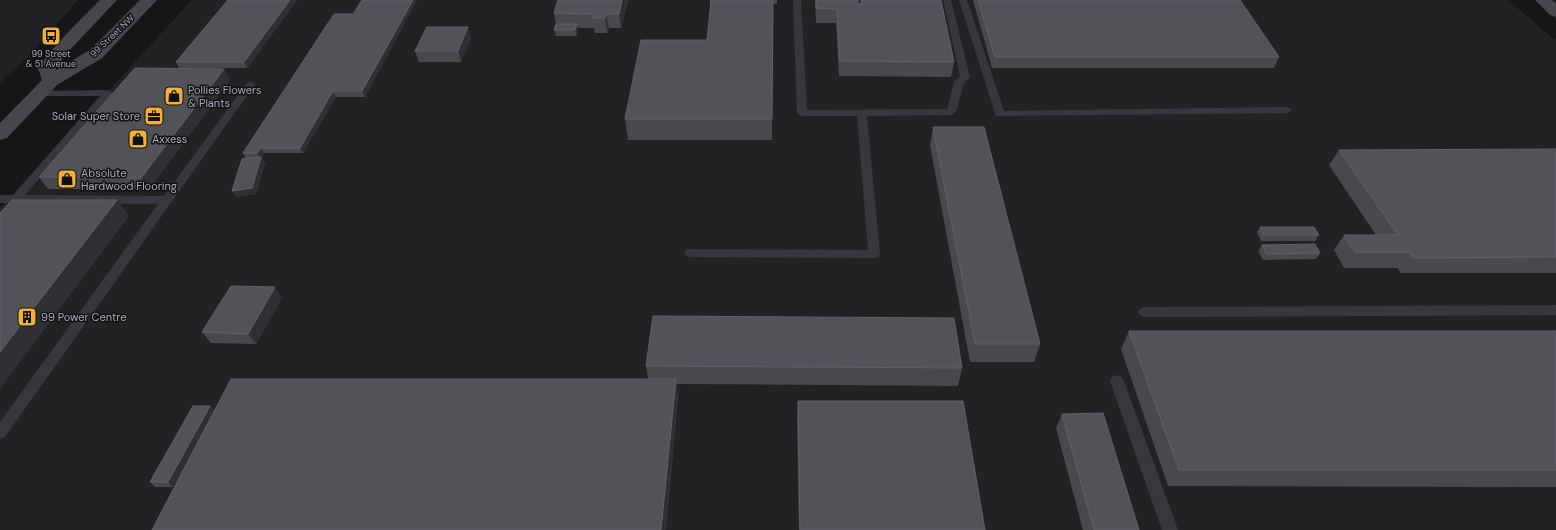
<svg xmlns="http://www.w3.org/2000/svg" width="1556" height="530" font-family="'DM Sans',sans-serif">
<rect width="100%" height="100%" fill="#161618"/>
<path fill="#222225" d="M 0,0 L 78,0 L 29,56 L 0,83 Z
M 192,0 L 1508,0 L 1556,41 L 1556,530 L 0,530 L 0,208 Z"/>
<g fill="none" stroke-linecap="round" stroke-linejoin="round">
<path fill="#37383d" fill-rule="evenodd" d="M 793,0 L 801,0 L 807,110 L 947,109 L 954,82 L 960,76 L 943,0 L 951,0 L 970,77 L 964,83 L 956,112 L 951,115 L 867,116 L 880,254 L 878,257 L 874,258 L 690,257 L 686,256 L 684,253 L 686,250 L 690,249 L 868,250 L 857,116 L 802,116 L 797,113 Z
M 959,0 L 967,0 L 1004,111 L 1287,107 L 1292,110 L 1287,113 L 996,116 Z
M 250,82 L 253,83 L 255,85 L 253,87 L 5,437 L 0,439 L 0,422 L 158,204 L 20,203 C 16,213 11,225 0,228 L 0,217 L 4,213 L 9,203 L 0,203 L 0,195 L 13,195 L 100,96 L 40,96 L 35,93 L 37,91 L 108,90 L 113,93 L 25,195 L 164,196 L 247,83 Z
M 1556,305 L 1556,315 L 1144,317 L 1140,315 L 1138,312 L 1140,309 L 1144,307 Z
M 1117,375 L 1122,377 L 1124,381 L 1178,530 L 1162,530 L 1110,381 L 1112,377 Z"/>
<path fill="#45474d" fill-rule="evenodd" d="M 100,0 L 117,0 L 65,55 L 56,68 L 56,70 L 90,50 L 140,0 L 157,0 L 102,58 L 57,85 L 7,138 L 0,140 L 0,123 L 42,80 L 38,68 C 56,43 78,22 100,0 Z
M 1535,0 L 1552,0 L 1556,3 L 1556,17 L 1550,15 Z"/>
</g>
<path fill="#47494d" d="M 228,0 L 297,0 L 247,68 L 179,68 L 176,62 Z
M 362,0 L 417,0 L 365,97 L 336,97 L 303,153 L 264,153 L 262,157 L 265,163 L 256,194 L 236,197 L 249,159 L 246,159 L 243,153 L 353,14 Z
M 628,0 L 621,28 L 609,28 L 607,33 L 595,33 L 594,28 L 578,28 L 578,30 L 577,36 L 556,36 L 554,30 L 556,25 L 554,13 Z
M 710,0 L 777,0 L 777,4 L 773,4 L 772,140 L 628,140 L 625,119 L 707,40 L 711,4 L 710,4 Z
M 815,0 L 858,0 L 858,4 L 860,4 L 860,0 L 941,0 L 954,62 L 951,77 L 839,76 L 836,23 L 816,23 Z
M 973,0 L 1240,0 L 1279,57 L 1274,68 L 992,68 Z
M 471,38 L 461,62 L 419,62 L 415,51 Z
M 224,69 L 230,80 L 149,189 L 48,189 L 39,177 Z
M 933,127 L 1040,344 L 1034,362 L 970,362 L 930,145 Z
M 1556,149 L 1556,273 L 1401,273 L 1397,268 L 1344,268 L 1334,250 L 1344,235 L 1376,235 L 1329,165 L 1339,150 Z
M 1260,227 L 1319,235 L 1315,241 L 1261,241 L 1257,232 Z
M 1262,245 L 1320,253 L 1316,259 L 1263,260 L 1258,251 Z
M 282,298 L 256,344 L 211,343 L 202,332 Z
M 1129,331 L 1556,331 L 1556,487 L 1168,486 L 1121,349 Z
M 646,366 L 962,368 L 958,386 L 676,384 L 678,397 L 666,530 L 152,530 L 190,458 L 173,487 L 155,487 L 150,482 L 210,406 L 214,411 L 648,379 Z
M 798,401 L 985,530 L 799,530 L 797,418 Z
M 1062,414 L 1139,530 L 1083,530 L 1056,428 Z"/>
<path fill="#2f3033" d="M 290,0 L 297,0 L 247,68 L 244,62 Z
M 413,0 L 417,0 L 365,97 L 362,91 Z
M 622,0 L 628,0 L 621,28 L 619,14 Z
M 606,14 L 609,28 L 607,33 L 605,18 Z
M 577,24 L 578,30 L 577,36 L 575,30 Z
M 468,27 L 471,38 L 461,62 L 458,51 Z
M 224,69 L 230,80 L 149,189 L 141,178 Z
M 333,91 L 336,97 L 303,153 L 300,148 Z
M 261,148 L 264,153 L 262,157 L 265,163 L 256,194 L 236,197 L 232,191 L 261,159 L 257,153 Z
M 117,200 L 129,216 L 0,389 L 0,352 Z
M 275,287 L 282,298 L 256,344 L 248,334 Z
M 676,379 L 678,397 L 666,530 L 661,530 Z
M 210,406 L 215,412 L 173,487 L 168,482 Z"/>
<path fill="#525359" stroke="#5f6168" d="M 228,0 L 290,0 L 244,62 L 176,62 Z
M 362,0 L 413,0 L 362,91 L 333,91 L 300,148 L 261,148 L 257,153 L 243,153 L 334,14 L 353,14 Z
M 558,0 L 622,0 L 619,14 L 606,14 L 605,18 L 592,18 L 593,14 L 554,13 Z
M 711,0 L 773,0 L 772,119 L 625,119 L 641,40 L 707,40 Z
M 816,0 L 858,0 L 858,4 L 863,4 L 862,0 L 941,0 L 954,62 L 840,61 L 837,9 L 816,8 Z
M 978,0 L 1240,0 L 1279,57 L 995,57 Z
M 556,24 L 577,24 L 575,30 L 554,30 Z
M 427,27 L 468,27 L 458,51 L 415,51 Z
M 135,68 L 224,69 L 141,178 L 39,177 Z
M 933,127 L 984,127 L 1040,344 L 975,344 Z
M 1556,149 L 1556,257 L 1413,258 L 1409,252 L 1355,252 L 1344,235 L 1398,235 L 1339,150 Z
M 261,157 L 252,188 L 232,191 L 242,159 Z
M 12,200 L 117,200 L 0,352 L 0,213 Z
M 1260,227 L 1314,227 L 1319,235 L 1264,235 Z
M 1315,244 L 1320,253 L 1267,254 L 1262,245 Z
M 231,286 L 275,287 L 248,334 L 202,332 Z
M 653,316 L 954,318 L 962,368 L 646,366 Z
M 1129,331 L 1556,331 L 1556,470 L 1179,470 Z
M 231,379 L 676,379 L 661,530 L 152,530 Z
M 798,401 L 963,401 L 985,530 L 800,530 Z
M 193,406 L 210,406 L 168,482 L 150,482 Z
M 1103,413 L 1139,530 L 1094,530 L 1062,414 Z"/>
<defs>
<g id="bus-square" transform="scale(1)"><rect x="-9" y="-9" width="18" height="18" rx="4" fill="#f2b134" stroke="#111113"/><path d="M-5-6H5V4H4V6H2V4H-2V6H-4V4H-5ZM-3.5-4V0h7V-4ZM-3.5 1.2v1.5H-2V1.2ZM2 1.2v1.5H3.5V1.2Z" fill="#111"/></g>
<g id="shop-square" transform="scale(1)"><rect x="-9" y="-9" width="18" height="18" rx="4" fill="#f2b134" stroke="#111113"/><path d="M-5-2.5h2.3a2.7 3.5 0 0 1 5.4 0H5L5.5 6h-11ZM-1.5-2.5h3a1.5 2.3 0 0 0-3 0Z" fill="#111"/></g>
<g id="office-square" transform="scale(1)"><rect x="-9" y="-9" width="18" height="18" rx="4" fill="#f2b134" stroke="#111113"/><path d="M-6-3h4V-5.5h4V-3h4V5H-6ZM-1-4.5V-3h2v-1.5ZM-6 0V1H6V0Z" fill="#111"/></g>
<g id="building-square" transform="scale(1)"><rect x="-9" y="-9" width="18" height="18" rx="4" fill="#f2b134" stroke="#111113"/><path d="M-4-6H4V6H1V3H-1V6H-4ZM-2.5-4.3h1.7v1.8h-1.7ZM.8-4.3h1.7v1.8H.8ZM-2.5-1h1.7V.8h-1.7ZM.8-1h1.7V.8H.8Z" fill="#111"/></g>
</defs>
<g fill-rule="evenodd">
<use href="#bus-square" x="51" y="36"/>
<use href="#shop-square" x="174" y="96"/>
<use href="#office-square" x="154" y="116"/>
<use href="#shop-square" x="138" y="139"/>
<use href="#shop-square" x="67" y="179"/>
<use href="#building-square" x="27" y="317"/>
</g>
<g text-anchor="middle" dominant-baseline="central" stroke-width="3" stroke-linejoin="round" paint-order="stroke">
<g font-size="9" fill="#a8adb8" stroke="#111113">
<text transform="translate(112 36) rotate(-44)">99 Street NW</text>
</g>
<g font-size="9" fill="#a8adb8" stroke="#111113">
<text x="51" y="54">99 Street<tspan x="51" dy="10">&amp; 51 Avenue</tspan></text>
</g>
<g font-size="11" fill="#a8adb8" stroke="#111113" text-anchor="start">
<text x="188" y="90">Pollies Flowers<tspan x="188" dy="13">&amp; Plants</tspan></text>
<text x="140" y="116" text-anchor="end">Solar Super Store</text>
<text x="152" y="139">Axxess</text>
<text x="81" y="173">Absolute<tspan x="81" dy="13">Hardwood Flooring</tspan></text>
<text x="41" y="317">99 Power Centre</text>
</g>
</g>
</svg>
